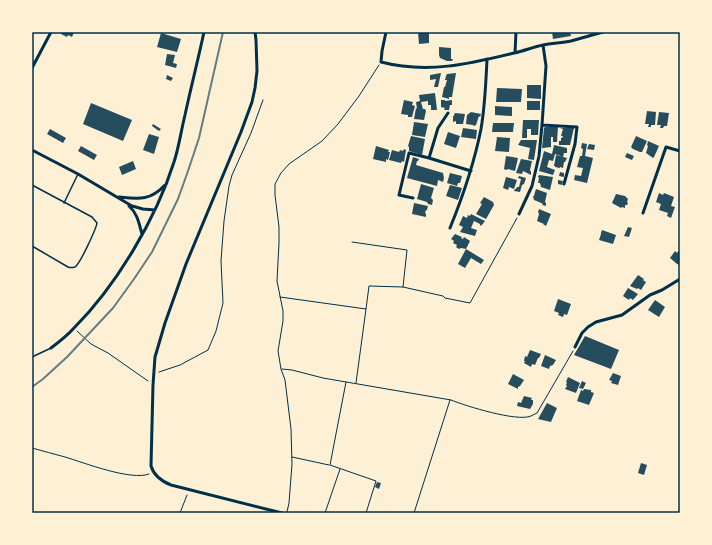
<svg xmlns="http://www.w3.org/2000/svg" width="712" height="545" font-family="'Varela Round',sans-serif">
<rect width="100%" height="100%" fill="#fdf0d5"/>
<path fill="#264d5e" d="M 62,32 L 74,32 L 72,37 L 68,35 L 67,37 L 61,34 Z
M 418,32 L 429,32 L 429,43 L 419,44 Z
M 552,32 L 570,32 L 571,36 L 553,39 Z
M 161,33 L 181,39 L 177,52 L 157,47 Z
M 439,47 L 451,48 L 451,59 L 453,59 L 452,61 L 447,61 L 440,58 L 439,55 Z
M 167,54 L 175,55 L 173,63 L 177,64 L 176,68 L 165,65 Z
M 441,73 L 438,87 L 434,87 L 436,79 L 430,80 L 430,75 Z
M 456,73 L 452,97 L 449,97 L 449,99 L 442,97 L 444,87 L 445,87 L 447,80 L 445,80 L 446,76 L 447,74 Z
M 167,75 L 173,78 L 171,81 L 166,79 Z
M 527,85 L 541,85 L 541,99 L 527,98 Z
M 497,88 L 522,89 L 521,102 L 496,102 Z
M 435,93 L 437,110 L 431,110 L 431,105 L 428,105 L 428,101 L 421,102 L 423,109 L 425,109 L 426,111 L 424,120 L 414,119 L 416,108 L 417,109 L 416,102 L 420,101 L 419,95 Z
M 404,100 L 413,102 L 412,105 L 415,106 L 412,117 L 408,117 L 408,115 L 401,114 Z
M 441,100 L 445,100 L 445,101 L 452,100 L 452,105 L 450,105 L 449,110 L 444,110 L 445,108 L 441,107 Z
M 527,101 L 540,101 L 540,110 L 527,110 Z
M 91,103 L 132,120 L 123,141 L 83,124 Z
M 495,106 L 512,107 L 512,116 L 495,115 Z
M 647,111 L 656,112 L 655,125 L 651,125 L 651,127 L 648,127 L 649,124 L 645,124 Z
M 471,112 L 481,114 L 480,117 L 479,116 L 476,125 L 474,126 L 473,125 L 466,124 L 467,115 Z
M 659,112 L 669,113 L 667,126 L 664,126 L 663,128 L 660,128 L 661,125 L 657,125 Z
M 455,113 L 465,114 L 463,124 L 456,124 L 456,121 L 453,122 L 453,117 Z
M 523,120 L 539,120 L 538,135 L 531,135 L 531,129 L 527,129 L 527,138 L 522,138 Z
M 414,122 L 428,124 L 425,137 L 412,135 Z
M 493,123 L 514,123 L 513,132 L 492,132 Z
M 153,124 L 161,129 L 159,131 L 152,126 Z
M 545,127 L 558,127 L 557,142 L 553,142 L 553,137 L 551,137 L 551,147 L 543,148 L 542,148 L 544,128 Z
M 463,128 L 477,130 L 476,139 L 461,137 Z
M 560,128 L 574,128 L 570,145 L 559,145 L 559,141 L 561,141 L 561,138 L 562,138 L 563,136 L 561,136 L 563,129 Z
M 50,129 L 66,138 L 63,143 L 47,134 Z
M 448,132 L 460,136 L 456,148 L 444,144 Z
M 149,134 L 159,137 L 154,154 L 143,150 Z
M 411,136 L 425,139 L 422,155 L 409,151 L 409,147 L 408,146 Z
M 636,136 L 647,141 L 642,152 L 640,152 L 633,149 L 631,147 Z
M 497,137 L 510,138 L 509,152 L 495,151 Z
M 521,140 L 537,140 L 534,160 L 528,159 L 530,148 L 518,145 Z
M 648,141 L 659,146 L 654,157 L 653,158 L 646,153 L 648,146 L 647,145 Z
M 582,143 L 587,144 L 585,156 L 593,158 L 587,183 L 574,180 L 575,175 L 581,176 L 583,168 L 577,167 L 580,156 L 582,156 L 583,149 L 581,148 Z
M 589,144 L 595,145 L 594,150 L 587,149 Z
M 554,145 L 567,148 L 567,153 L 564,153 L 563,157 L 555,154 L 553,161 L 549,160 L 547,167 L 555,170 L 553,175 L 539,171 L 544,151 L 552,154 Z
M 81,146 L 97,155 L 94,160 L 78,151 Z
M 376,146 L 389,150 L 388,152 L 390,152 L 388,160 L 386,159 L 386,162 L 373,159 Z
M 404,149 L 406,150 L 404,162 L 402,161 L 401,163 L 389,160 L 392,150 L 399,152 L 400,150 L 403,151 Z
M 627,153 L 634,156 L 632,160 L 625,157 Z
M 556,155 L 567,158 L 565,162 L 564,162 L 563,168 L 560,167 L 560,168 L 555,167 L 555,166 L 554,166 Z
M 506,156 L 518,158 L 515,171 L 508,169 L 506,170 L 504,169 Z
M 413,157 L 419,159 L 418,161 L 417,161 L 416,165 L 443,173 L 444,178 L 443,182 L 438,180 L 437,186 L 407,178 Z
M 521,159 L 532,161 L 530,170 L 531,172 L 531,175 L 523,171 L 522,174 L 516,173 Z
M 133,161 L 136,169 L 122,175 L 119,167 Z
M 560,172 L 564,173 L 564,177 L 559,176 Z
M 450,173 L 462,176 L 460,183 L 458,183 L 457,186 L 447,183 Z
M 539,175 L 553,177 L 550,190 L 541,187 L 540,183 L 538,183 L 539,178 L 538,177 Z
M 519,176 L 526,178 L 524,184 L 522,185 L 520,192 L 514,191 L 515,189 L 516,189 L 517,187 L 519,187 L 521,179 L 518,178 Z
M 506,177 L 517,180 L 514,189 L 509,187 L 508,190 L 503,188 Z
M 558,180 L 563,181 L 562,185 L 558,184 Z
M 421,184 L 434,188 L 431,198 L 433,200 L 432,205 L 428,204 L 427,202 L 417,199 Z
M 450,185 L 462,188 L 458,200 L 446,196 Z
M 536,189 L 547,193 L 545,202 L 546,203 L 546,206 L 542,205 L 543,204 L 539,202 L 534,200 L 533,196 L 534,196 L 535,192 Z
M 659,193 L 663,195 L 664,193 L 674,197 L 671,206 L 675,207 L 671,218 L 667,216 L 668,213 L 659,210 L 661,204 L 656,202 Z
M 616,194 L 625,196 L 628,199 L 627,202 L 628,203 L 627,205 L 625,205 L 625,208 L 622,207 L 621,208 L 612,203 Z
M 484,197 L 493,202 L 494,205 L 486,219 L 476,214 L 482,204 L 480,203 Z
M 414,203 L 428,206 L 427,210 L 426,210 L 425,213 L 426,214 L 426,217 L 412,214 Z
M 539,209 L 551,214 L 546,226 L 543,224 L 544,224 L 537,221 L 539,214 L 538,212 Z
M 471,214 L 485,221 L 481,226 L 480,225 L 480,224 L 474,221 L 471,228 L 477,230 L 475,236 L 460,232 L 463,227 L 459,225 L 463,216 L 467,218 L 468,215 L 470,216 Z
M 628,227 L 632,228 L 629,237 L 624,236 Z
M 602,230 L 616,235 L 613,244 L 599,240 L 601,234 L 601,233 Z
M 455,234 L 462,237 L 461,238 L 463,239 L 464,237 L 470,241 L 466,249 L 461,248 L 459,249 L 456,247 L 457,245 L 453,243 L 454,241 L 451,239 Z
M 466,249 L 484,260 L 481,264 L 471,258 L 465,268 L 458,264 Z
M 675,251 L 677,253 L 678,251 L 680,253 L 680,265 L 677,264 L 670,258 Z
M 638,275 L 644,279 L 643,280 L 646,282 L 641,290 L 638,288 L 637,289 L 630,286 Z
M 628,288 L 638,294 L 633,300 L 630,298 L 629,300 L 623,296 Z
M 558,299 L 571,304 L 567,315 L 564,314 L 563,317 L 558,315 L 559,313 L 554,311 Z
M 655,300 L 665,307 L 659,317 L 648,310 Z
M 585,336 L 619,350 L 611,369 L 574,355 Z
M 530,350 L 541,354 L 539,358 L 538,358 L 535,365 L 532,364 L 531,367 L 524,363 L 525,361 L 524,361 L 525,356 L 527,357 Z
M 545,355 L 556,360 L 553,365 L 550,366 L 549,369 L 541,366 Z
M 613,373 L 621,376 L 618,385 L 611,383 L 612,381 L 609,380 Z
M 513,374 L 524,380 L 520,386 L 518,387 L 518,389 L 508,384 Z
M 568,377 L 580,383 L 576,393 L 565,389 L 567,386 L 566,385 L 567,382 L 566,382 Z
M 582,381 L 586,383 L 583,389 L 579,388 Z
M 584,389 L 591,390 L 591,392 L 594,393 L 589,405 L 577,401 L 581,390 L 583,391 Z
M 524,396 L 532,398 L 531,400 L 533,400 L 533,404 L 530,409 L 517,406 L 518,402 L 521,403 Z
M 547,403 L 557,408 L 551,422 L 538,419 Z
M 641,463 L 647,465 L 644,475 L 638,473 Z
M 377,482 L 381,483 L 379,489 L 375,487 Z"/>
<g fill="none" stroke-linecap="round" stroke-linejoin="round">
<path stroke="#003049" stroke-width="1" d="M 352,242 L 407,250 L 403,287
M 280,297 L 366,309 L 369,286 L 403,287 L 443,296 L 445,298 L 470,303 L 517,218
M 77,331 L 91,344 L 108,353 L 148,381
M 282,369 L 292,370 L 323,378 L 451,400 C 466,406 517,422 531,416 C 533,415 535,414 537,413 L 573,351
M 159,372 L 180,365 L 208,350 L 216,331 L 223,303 L 221,261 L 224,221 L 229,186 L 232,175 L 251,133 L 263,100
M 346,382 L 330,465 L 376,481 L 366,513
M 356,383 L 366,309
M 32,448 C 43,451 54,454 65,457 C 85,463 131,481 149,474
M 292,457 L 329,465
M 287,512 L 289,503 L 292,464 L 291,429 L 285,380 L 281,369 L 278,351 L 283,321 L 283,311 L 277,281 L 279,243 L 279,227 L 275,195 L 275,184 L 281,173 L 289,164 L 322,141 L 338,124 L 359,96 L 379,65
M 180,513 L 187,495
M 325,513 L 340,469
M 414,513 L 450,400"/>
<path stroke="#003049" stroke-width="1.5" d="M 32,185 L 92,217 L 97,223 C 96,229 80,264 75,267 C 72,268 71,268 68,267 L 32,246
M 64,203 L 78,174
M 32,357 L 51,348"/>
<path stroke="#003049" stroke-width="3" d="M 255,32 L 256,40 L 257,71 L 255,88 L 252,102 L 241,132 L 186,264 L 165,323 L 155,357 L 153,385 L 151,466 C 154,476 161,481 171,485 L 282,513
M 386,32 L 382,51 L 381,62 C 427,74 469,64 514,53 C 524,51 533,47 543,45 C 552,43 562,43 571,41 C 582,38 592,35 603,32
M 515,53 L 516,32
M 32,68 L 51,32
M 542,125 L 577,127 L 575,144 L 564,184
M 32,150 L 78,174 L 132,206 L 143,209 L 155,210
M 429,158 L 438,128 L 448,113
M 119,197 C 139,199 150,201 165,185
M 413,198 L 399,195 L 409,153 L 429,158 L 471,171
M 129,206 C 138,214 139,224 142,234
M 643,213 L 666,147 L 680,151
M 519,214 L 532,186 L 539,156 L 542,125 L 546,66 L 543,45
M 450,228 C 463,196 474,164 481,129 C 485,106 486,82 487,59
M 575,347 L 582,333 L 588,327 L 596,322 L 622,315 L 650,295 L 662,290 L 680,279
M 51,348 C 59,342 67,336 74,328 C 116,286 156,219 174,162 C 179,147 181,131 185,115 C 191,87 198,60 204,32
M 679,513 L 680,511"/>
<path stroke="#657d81" stroke-width="2" d="M 32,387 L 43,379 L 67,357 L 113,308 L 134,279 L 152,252 L 178,199 L 188,171 L 199,138 L 223,32"/>
</g>
<rect width="712" height="545" fill="none" stroke="#fdf0d5" stroke-width="66"/>
<rect x="33" y="33" width="646" height="479" fill="none" stroke="#003049" stroke-width="1.5"/>
</svg>
